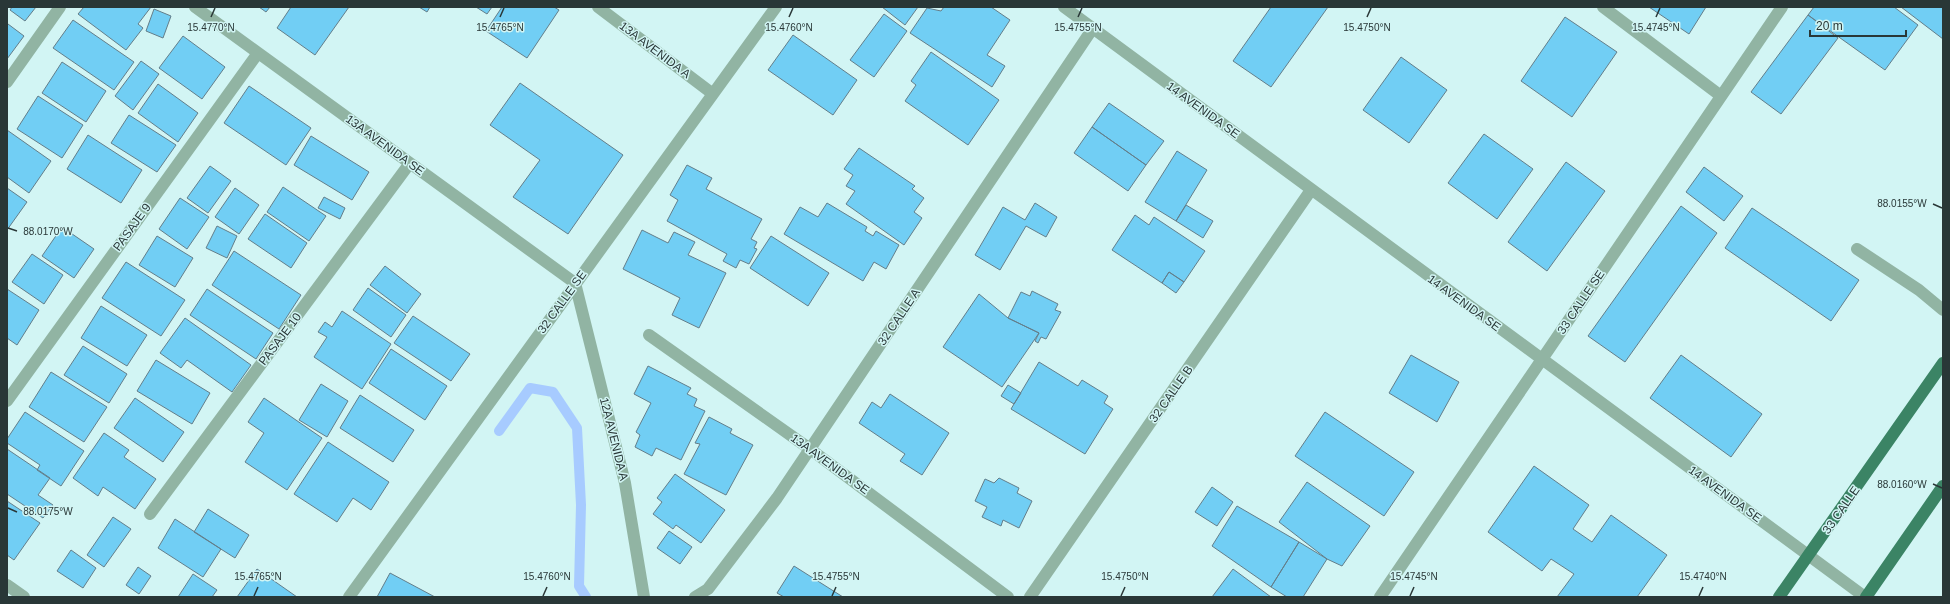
<svg xmlns="http://www.w3.org/2000/svg" width="1950" height="604" font-family="Helvetica,sans-serif">
<rect width="100%" height="100%" fill="#d2f5f4"/>
<g fill="none" stroke-linecap="round" stroke-linejoin="round">
<path stroke="#a7cbff" stroke-width="10" d="M 499,431 L 530,388 L 553,392 L 577,428 L 581,505 L 579,586 L 586,597"/>
</g>
<path fill="#71cef4" stroke="#637e8a" d="M 12,7 L 36,7 L 25,21 L 10,10 Z
M 84,7 L 151,7 L 138,24 L 143,28 L 126,50 L 78,14 Z
M 259,7 L 270,7 L 266,12 Z
M 291,7 L 349,7 L 315,55 L 277,28 Z
M 419,7 L 430,7 L 427,12 Z
M 476,7 L 492,7 L 487,14 Z
M 502,7 L 554,7 L 559,10 L 527,58 L 486,31 Z
M 882,7 L 918,7 L 905,25 Z
M 944,7 L 991,7 L 1010,20 L 987,55 L 1005,66 L 992,87 L 910,33 L 927,8 L 941,11 Z
M 1271,7 L 1328,7 L 1271,87 L 1233,61 Z
M 1649,7 L 1706,7 L 1689,34 Z
M 1814,7 L 1894,7 L 1918,25 L 1885,70 L 1808,15 Z
M 1901,7 L 1943,7 L 1943,39 Z
M 154,9 L 171,16 L 163,38 L 146,31 Z
M 884,14 L 907,31 L 874,77 L 850,60 Z
M 1808,15 L 1838,38 L 1781,114 L 1751,92 Z
M 1565,17 L 1617,52 L 1572,117 L 1521,81 Z
M 73,20 L 134,62 L 114,90 L 53,48 Z
M 8,24 L 24,36 L 7,59 L 7,25 Z
M 793,35 L 857,80 L 833,115 L 768,70 Z
M 183,36 L 225,67 L 202,99 L 159,68 Z
M 931,52 L 999,100 L 968,145 L 905,101 L 916,85 L 911,81 Z
M 1401,57 L 1447,90 L 1409,143 L 1363,110 Z
M 141,61 L 159,74 L 133,110 L 115,96 Z
M 62,62 L 106,91 L 86,122 L 42,93 Z
M 520,83 L 623,155 L 568,234 L 513,197 L 540,160 L 490,125 Z
M 158,84 L 198,113 L 178,142 L 138,113 Z
M 249,86 L 311,128 L 286,165 L 224,123 Z
M 38,96 L 83,125 L 62,158 L 17,129 Z
M 1109,103 L 1164,141 L 1146,165 L 1092,127 Z
M 129,115 L 176,145 L 157,172 L 111,143 Z
M 1092,127 L 1146,165 L 1128,191 L 1074,153 Z
M 7,130 L 51,161 L 29,193 L 7,177 Z
M 1484,134 L 1533,169 L 1497,219 L 1448,183 Z
M 88,135 L 142,170 L 121,203 L 67,169 Z
M 311,136 L 369,172 L 352,200 L 294,165 Z
M 859,148 L 915,186 L 912,189 L 924,198 L 914,212 L 922,218 L 904,245 L 846,204 L 855,191 L 846,186 L 853,175 L 844,169 Z
M 1177,151 L 1207,170 L 1176,221 L 1145,202 Z
M 1566,162 L 1605,191 L 1547,271 L 1508,242 Z
M 687,165 L 712,178 L 706,189 L 762,219 L 751,239 L 757,242 L 754,248 L 757,249 L 749,264 L 740,260 L 736,268 L 723,261 L 727,254 L 667,221 L 678,200 L 670,195 Z
M 210,166 L 231,181 L 208,213 L 187,198 Z
M 1704,167 L 1743,196 L 1724,221 L 1686,192 Z
M 283,187 L 326,216 L 309,241 L 267,212 Z
M 7,188 L 27,202 L 7,230 Z
M 235,188 L 259,205 L 239,234 L 215,217 Z
M 324,197 L 345,208 L 340,219 L 318,208 Z
M 180,198 L 209,217 L 187,249 L 159,229 Z
M 827,203 L 867,227 L 865,231 L 873,236 L 876,231 L 899,245 L 886,269 L 874,262 L 863,281 L 784,234 L 800,207 L 818,217 Z
M 1035,203 L 1057,217 L 1046,237 L 1026,226 L 1000,270 L 975,255 L 1003,207 L 1025,220 Z
M 1186,205 L 1213,221 L 1203,238 L 1176,221 Z
M 1681,206 L 1717,233 L 1625,362 L 1588,336 Z
M 1752,208 L 1859,280 L 1831,321 L 1725,248 Z
M 265,214 L 307,243 L 291,268 L 248,239 Z
M 1135,215 L 1149,225 L 1154,217 L 1205,251 L 1184,282 L 1169,272 L 1162,283 L 1112,250 Z
M 217,226 L 237,236 L 227,258 L 206,248 Z
M 62,227 L 94,249 L 74,278 L 42,256 Z
M 642,230 L 668,243 L 674,232 L 695,242 L 688,255 L 726,273 L 699,328 L 672,315 L 680,298 L 623,269 Z
M 157,236 L 193,258 L 175,287 L 139,265 Z
M 771,236 L 829,273 L 808,306 L 750,268 Z
M 234,251 L 301,295 L 279,329 L 212,285 Z
M 32,254 L 63,275 L 44,304 L 12,282 Z
M 126,262 L 185,300 L 161,336 L 102,298 Z
M 385,266 L 421,294 L 407,313 L 370,285 Z
M 1169,272 L 1184,282 L 1176,293 L 1162,283 Z
M 368,288 L 406,315 L 391,337 L 353,310 Z
M 7,289 L 39,310 L 17,345 L 7,338 Z
M 207,289 L 273,333 L 256,359 L 190,315 Z
M 1032,291 L 1058,304 L 1055,310 L 1061,312 L 1046,339 L 1041,337 L 1038,343 L 1035,341 L 1039,333 L 1008,318 L 1021,292 L 1030,296 Z
M 979,294 L 1008,318 L 1039,333 L 1002,387 L 943,347 Z
M 101,306 L 147,335 L 127,366 L 81,338 Z
M 342,311 L 391,344 L 362,389 L 314,357 L 327,337 L 318,332 L 325,322 L 332,327 Z
M 413,316 L 470,354 L 451,381 L 394,343 Z
M 185,318 L 251,365 L 232,392 L 187,360 L 181,368 L 160,353 Z
M 83,346 L 127,374 L 109,403 L 64,375 Z
M 391,349 L 447,386 L 425,420 L 369,383 Z
M 1411,355 L 1459,382 L 1437,422 L 1389,393 Z
M 1681,355 L 1762,414 L 1731,457 L 1650,398 Z
M 156,360 L 210,393 L 192,424 L 137,391 Z
M 1039,362 L 1078,386 L 1082,380 L 1108,396 L 1104,403 L 1113,409 L 1085,454 L 1011,409 Z
M 648,366 L 691,388 L 687,394 L 697,399 L 694,406 L 705,411 L 681,460 L 656,448 L 652,456 L 635,447 L 640,435 L 636,432 L 651,403 L 634,394 Z
M 51,372 L 107,407 L 84,442 L 29,407 Z
M 321,384 L 348,401 L 327,437 L 299,420 Z
M 1008,385 L 1021,393 L 1014,404 L 1001,396 Z
M 890,394 L 949,433 L 922,475 L 900,461 L 905,454 L 859,423 L 872,402 L 881,408 Z
M 360,395 L 414,430 L 393,462 L 340,428 Z
M 135,398 L 184,432 L 163,462 L 114,428 Z
M 264,398 L 322,438 L 287,490 L 245,462 L 264,433 L 248,422 Z
M 25,412 L 84,451 L 61,486 L 37,470 L 40,465 L 7,443 L 7,439 Z
M 1325,412 L 1414,472 L 1384,516 L 1295,456 Z
M 709,417 L 732,429 L 730,433 L 753,445 L 726,495 L 684,474 L 700,444 L 695,443 Z
M 104,433 L 129,450 L 124,457 L 156,479 L 135,509 L 103,487 L 98,496 L 73,478 Z
M 328,442 L 389,482 L 371,510 L 353,498 L 337,522 L 294,494 Z
M 7,449 L 50,478 L 38,495 L 53,505 L 43,518 L 7,494 Z
M 1534,466 L 1589,505 L 1573,529 L 1592,542 L 1611,515 L 1667,555 L 1637,597 L 1557,597 L 1574,574 L 1551,559 L 1542,571 L 1488,532 Z
M 675,474 L 725,510 L 701,543 L 676,525 L 673,529 L 653,514 L 662,502 L 657,498 Z
M 999,478 L 1019,488 L 1017,493 L 1032,501 L 1019,528 L 1003,520 L 1001,526 L 982,517 L 987,507 L 975,501 L 985,479 L 994,483 Z
M 1307,482 L 1370,526 L 1342,566 L 1327,559 L 1279,522 Z
M 1212,487 L 1233,502 L 1217,526 L 1195,512 Z
M 7,501 L 40,523 L 14,560 L 7,555 Z
M 1237,506 L 1299,542 L 1271,587 L 1212,546 Z
M 208,509 L 249,535 L 235,558 L 194,532 Z
M 113,517 L 131,529 L 104,567 L 87,555 Z
M 175,519 L 221,549 L 203,577 L 158,548 Z
M 669,531 L 692,547 L 680,564 L 657,548 Z
M 1299,542 L 1327,559 L 1303,597 L 1287,597 L 1271,587 Z
M 71,550 L 96,568 L 83,588 L 57,571 Z
M 794,566 L 843,597 L 784,597 L 777,593 Z
M 138,567 L 151,576 L 139,594 L 126,585 Z
M 257,569 L 297,597 L 237,597 Z
M 1233,569 L 1271,597 L 1212,597 Z
M 390,573 L 435,597 L 377,597 Z
M 193,574 L 217,590 L 212,597 L 178,597 Z"/>
<g fill="none" stroke-linecap="round" stroke-linejoin="round">
<path stroke="#91b4a3" stroke-width="12" d="M 195,7 L 575,283 L 625,483 L 644,597
M 598,7 L 713,94
M 1064,7 L 1865,597
M 1603,7 L 1721,96
M 7,82 L 60,7
M 1857,249 L 1919,290 L 1943,310
M 649,335 L 810,449 L 1008,597
M 7,401 L 258,53
M 150,514 L 410,163
M 7,585 L 24,597
M 349,597 L 776,7
M 695,597 L 708,589 L 777,498 L 1093,28
M 1030,597 L 1311,190
M 1380,597 L 1782,7"/>
<path stroke="#3b8465" stroke-width="12" d="M 1779,597 L 1943,363
M 1866,597 L 1943,486"/>
</g>
<path fill="none" stroke="#293737" stroke-width="1.5" d="M 211,17 L 215,8M 500,17 L 504,8M 789,17 L 793,8M 1078,17 L 1082,8M 1367,17 L 1371,8M 1656,17 L 1660,8M 1933,204 L 1942,208M 8,228 L 17,231M 1933,484 L 1942,488M 8,508 L 17,512M 254,596 L 258,587M 543,596 L 547,587M 832,596 L 836,587M 1121,596 L 1125,587M 1410,596 L 1414,587M 1699,596 L 1703,587"/>
<g text-anchor="middle" dominant-baseline="central" stroke-width="3" stroke-linejoin="round" paint-order="stroke">
<g font-size="12" fill="#293737" stroke="#d2f5f4">
<text transform="translate(655 50) rotate(37)">13A AVENIDA A</text>
<text transform="translate(1203 110) rotate(36)">14 AVENIDA SE</text>
<text transform="translate(385 145) rotate(36)">13A AVENIDA SE</text>
<text transform="translate(132 227) rotate(-54)">PASAJE 9</text>
<text transform="translate(562 302) rotate(-54)">32 CALLE SE</text>
<text transform="translate(1581 302) rotate(-56)">33 CALLE SE</text>
<text transform="translate(1464 303) rotate(36)">14 AVENIDA SE</text>
<text transform="translate(899 317) rotate(-56)">32 CALLE A</text>
<text transform="translate(280 339) rotate(-53)">PASAJE 10</text>
<text transform="translate(1171 394) rotate(-55)">32 CALLE B</text>
<text transform="translate(614 439) rotate(76)">12A AVENIDA A</text>
<text transform="translate(830 464) rotate(36)">13A AVENIDA SE</text>
<text transform="translate(1725 494) rotate(36)">14 AVENIDA SE</text>
<text transform="translate(1841 510) rotate(-55)">33 CALLE</text>
</g>
</g>
<g font-size="10" text-anchor="middle" fill="#293737" stroke="#d2f5f4" stroke-width="3" stroke-linejoin="round" paint-order="stroke">
<text x="211" y="31">15.4770°N</text>
<text x="1656" y="31">15.4745°N</text>
<text x="500" y="31">15.4765°N</text>
<text x="789" y="31">15.4760°N</text>
<text x="1078" y="31">15.4755°N</text>
<text x="1367" y="31">15.4750°N</text>
<text x="1902" y="207">88.0155°W</text>
<text x="48" y="235">88.0170°W</text>
<text x="1902" y="488">88.0160°W</text>
<text x="48" y="515">88.0175°W</text>
<text x="258" y="580">15.4765°N</text>
<text x="547" y="580">15.4760°N</text>
<text x="836" y="580">15.4755°N</text>
<text x="1125" y="580">15.4750°N</text>
<text x="1414" y="580">15.4745°N</text>
<text x="1703" y="580">15.4740°N</text>
</g>
<rect width="1950" height="604" fill="none" stroke="#293737" stroke-width="16"/>
<path d="M1810 30v6h96v-6" fill="none" stroke="#293737" stroke-width="2"/>
<text x="1816" y="30" font-size="12" fill="#293737" stroke="#d2f5f4" stroke-width="3" paint-order="stroke">20 m</text>
</svg>
